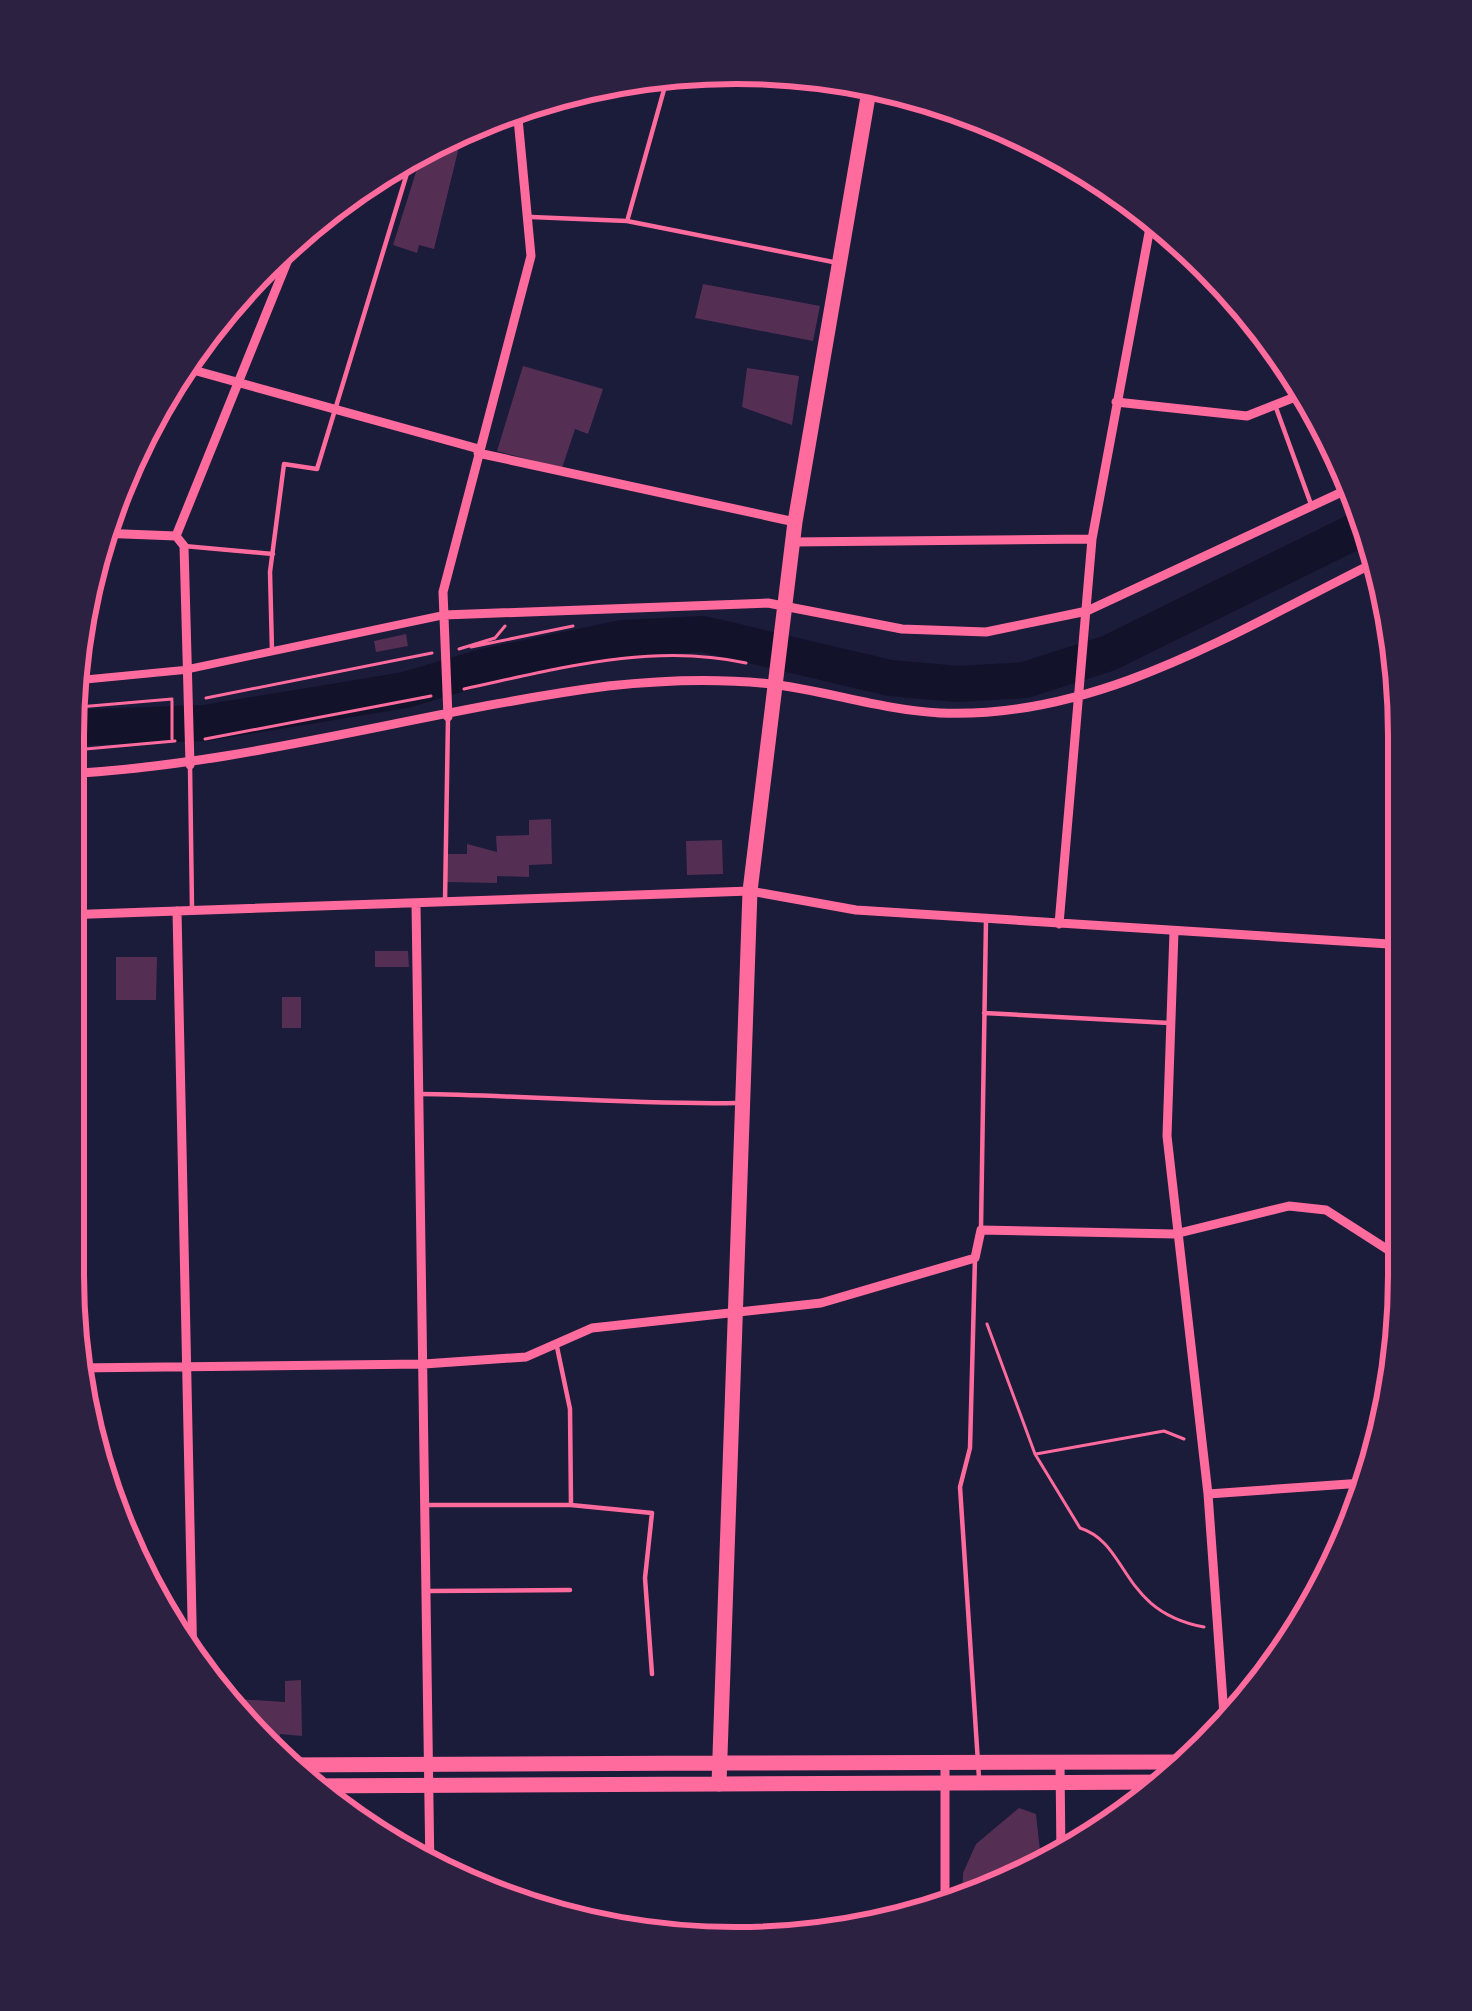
<svg xmlns="http://www.w3.org/2000/svg" width="1472" height="2011" font-family="'Playfair Display',serif">
<rect width="100%" height="100%" fill="#1b1b3a"/>
<g fill="none" stroke-linecap="round" stroke-linejoin="round">
<path stroke="#12122b" stroke-width="36" d="M 64,728 L 205,723 L 405,690 L 483,667 L 623,638 L 703,634 L 890,678 L 958,684 L 1025,680 L 1109,653 L 1370,524"/>
</g>
<path fill="#542f53" d="M 446,143 L 459,147 L 434,249 L 419,245 L 417,253 L 393,245 L 421,156 Z
M 375,178 L 369,196 L 352,189 Z
M 703,284 L 820,306 L 813,341 L 695,318 Z
M 523,366 L 603,389 L 588,434 L 575,429 L 562,468 L 497,451 Z
M 747,368 L 799,376 L 792,425 L 742,407 Z
M 406,634 L 408,646 L 376,652 L 374,641 Z
M 551,819 L 552,864 L 529,865 L 529,877 L 497,876 L 497,883 L 447,882 L 447,854 L 467,854 L 467,844 L 497,852 L 496,836 L 529,835 L 529,820 Z
M 722,840 L 723,874 L 687,875 L 686,841 Z
M 63,850 L 82,850 L 83,900 L 63,900 Z
M 375,951 L 408,951 L 409,967 L 375,967 Z
M 116,957 L 157,957 L 156,1000 L 116,1000 Z
M 282,997 L 301,997 L 301,1028 L 282,1028 Z
M 301,1680 L 302,1736 L 280,1734 L 280,1740 L 270,1740 L 270,1727 L 249,1731 L 220,1698 L 285,1702 L 285,1681 Z
M 1019,1808 L 1036,1814 L 1041,1860 L 1048,1865 L 993,1897 L 962,1905 L 963,1873 L 976,1844 Z"/>
<g fill="none" stroke-linecap="round" stroke-linejoin="round">
<path stroke="#ff6b9d" stroke-width="3" d="M 471,647 L 573,626
M 459,649 L 495,638 L 505,626
M 464,689 C 557,669 652,642 746,663
M 206,698 L 432,653
M 172,701 L 172,739
M 67,708 L 172,699
M 205,739 L 431,696
M 63,751 L 175,741
M 987,1324 L 1035,1454 L 1080,1528 C 1130,1544 1119,1611 1204,1627
M 1036,1454 L 1164,1431 L 1184,1439"/>
<path stroke="#ff6b9d" stroke-width="4.5" d="M 531,217 L 627,221 L 838,263
M 628,218 L 667,79
M 1275,405 L 1312,507
M 184,546 L 273,554
M 272,651 L 270,572 L 284,464 L 317,469 L 411,160
M 190,765 L 192,909
M 445,902 L 448,717
M 984,1013 L 1169,1023
M 419,1094 C 525,1095 630,1105 736,1103
M 981,1227 L 986,920
M 975,1258 L 970,1448 L 960,1487 L 979,1778
M 557,1347 L 570,1409 L 571,1505
M 426,1505 L 571,1505 L 652,1513 L 645,1578 L 652,1674
M 427,1591 L 570,1590"/>
<path stroke="#ff6b9d" stroke-width="8" d="M 70,681 L 184,670 L 444,615"/>
<path stroke="#ff6b9d" stroke-width="9" d="M 175,365 L 479,449
M 1116,402 L 1247,416 L 1308,392
M 478,453 L 795,522
M 99,533 L 176,536 L 300,230
M 176,536 L 184,546 L 190,765
M 792,542 L 1092,539
M 444,615 L 768,603 L 902,629 L 986,632 L 1087,611 L 1359,484
M 448,717 L 443,592 L 531,256 L 517,108
M 63,774 C 248,765 425,710 608,686 C 662,680 717,678 771,684 C 828,691 882,710 940,713 C 1100,720 1241,628 1380,560
M 416,903 L 430,1873
M 177,911 L 193,1667
M 63,915 L 750,891 L 856,910 L 1405,945
M 1059,924 L 1092,539 L 1151,222
M 1174,931 L 1167,1136 L 1208,1494 L 1225,1729
M 1398,945 L 1404,795
M 75,1368 L 424,1364 L 526,1357 L 592,1328 L 821,1303 L 975,1258 L 981,1230 L 1175,1234 L 1289,1206 L 1326,1210 L 1407,1262
M 1208,1494 L 1363,1483
M 1060,1762 L 1061,1858
M 945,1910 L 945,1763"/>
<path stroke="#ff6b9d" stroke-width="15" d="M 719,1763 L 1193,1762
M 719,1784 L 1172,1782"/>
<path stroke="#ff6b9d" stroke-width="15" d="M 278,1765 L 719,1763
M 299,1786 L 719,1784 L 750,891 L 795,522 L 870,85"/>
</g>
<path d="M0 0H1472V2011H0ZM736 84H736A652 652 0 0 1 1388 736V1275A652 652 0 0 1 736 1927H736A652 652 0 0 1 84 1275V736A652 652 0 0 1 736 84Z" fill="#2d2142" fill-rule="evenodd"/>
<path fill="none" stroke="#ff6b9d" stroke-width="6" d="M736 84H736A652 652 0 0 1 1388 736V1275A652 652 0 0 1 736 1927H736A652 652 0 0 1 84 1275V736A652 652 0 0 1 736 84Z"/>
</svg>
